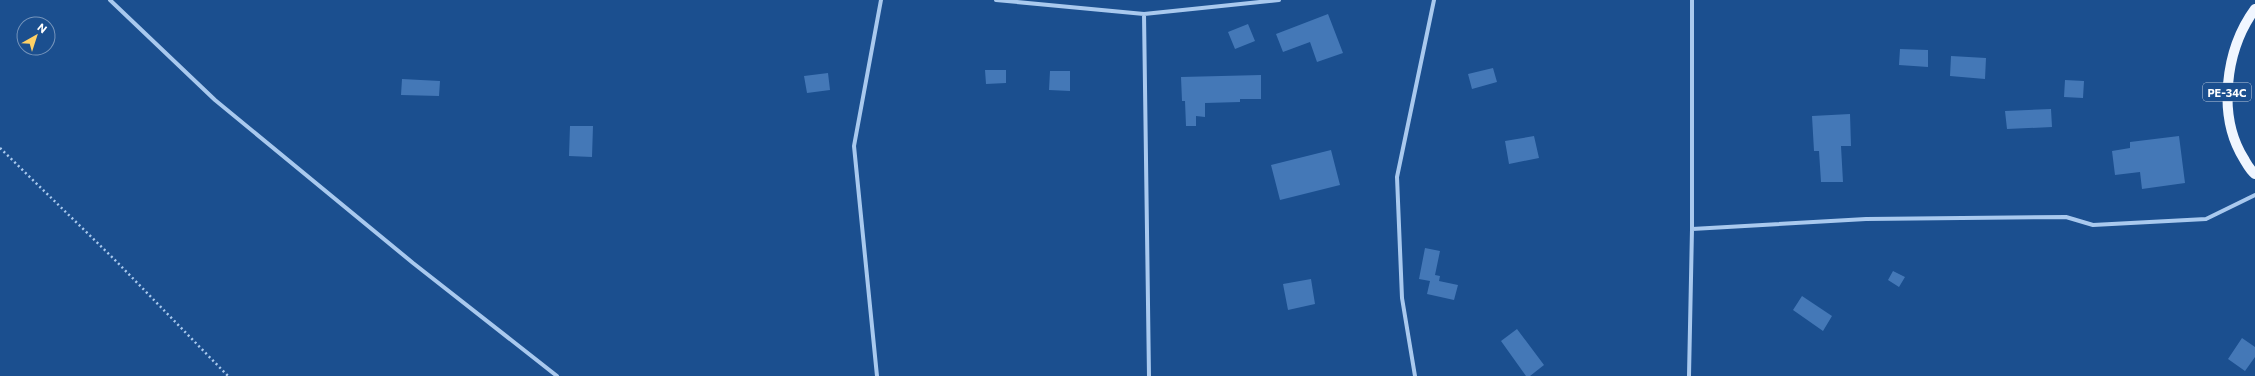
<svg xmlns="http://www.w3.org/2000/svg" width="2255" height="376" font-family="Commissioner,sans-serif">
<rect width="100%" height="100%" fill="#1b4f8f"/>
<path fill="#4478b7" d="M 1328,14 L 1343,53 L 1317,62 L 1310,42 L 1283,52 L 1276,34 Z
M 1248,24 L 1255,41 L 1235,49 L 1228,32 Z
M 1900,49 L 1928,50 L 1928,67 L 1899,65 Z
M 1951,56 L 1986,58 L 1985,79 L 1950,76 Z
M 1493,68 L 1497,82 L 1472,89 L 1468,74 Z
M 985,70 L 1006,70 L 1006,83 L 986,84 Z
M 1050,71 L 1070,71 L 1070,91 L 1049,90 Z
M 828,73 L 830,90 L 807,93 L 804,76 Z
M 1261,75 L 1261,99 L 1240,99 L 1240,102 L 1205,103 L 1205,117 L 1196,116 L 1196,126 L 1186,126 L 1185,101 L 1182,101 L 1181,77 Z
M 402,79 L 440,81 L 439,96 L 401,95 Z
M 2065,80 L 2084,81 L 2083,98 L 2064,97 Z
M 2051,109 L 2052,127 L 2007,129 L 2005,111 Z
M 1850,114 L 1851,146 L 1841,146 L 1843,182 L 1821,182 L 1819,151 L 1814,151 L 1812,116 Z
M 570,126 L 593,126 L 592,157 L 569,156 Z
M 1534,136 L 1539,158 L 1509,164 L 1505,141 Z
M 2179,136 L 2185,183 L 2142,189 L 2140,172 L 2115,175 L 2112,151 L 2130,148 L 2130,142 Z
M 1331,150 L 1340,185 L 1280,200 L 1271,165 Z
M 1425,248 L 1440,251 L 1435,275 L 1440,276 L 1439,281 L 1458,285 L 1454,300 L 1427,294 L 1430,281 L 1419,279 Z
M 1893,271 L 1905,277 L 1899,287 L 1888,280 Z
M 1311,279 L 1315,304 L 1288,310 L 1283,284 Z
M 1802,296 L 1832,316 L 1823,331 L 1793,310 Z
M 1517,329 L 1544,365 L 1530,376 L 1526,376 L 1501,341 Z
M 2242,338 L 2255,347 L 2255,357 L 2245,371 L 2228,359 Z"/>
<g fill="none" stroke-linecap="round" stroke-linejoin="round">
<path stroke="#a9c9ee" stroke-width="2.5" stroke-dasharray="2 3" stroke-linecap="butt" d="M 0,148 L 114,259 L 228,376"/>
<path stroke="#a9c9ee" stroke-width="4" d="M 110,0 L 215,100 L 413,263 L 557,376
M 996,0 L 1144,14 L 1279,0
M 1144,14 L 1149,376
M 1692,229 L 1866,219 L 2066,217 L 2093,225 L 2206,219 L 2255,195
M 877,376 L 854,146 L 881,0
M 1415,376 L 1402,298 L 1397,177 L 1434,0
M 1689,376 L 1692,229 L 1692,0"/>
<path stroke="#f0f6ff" stroke-width="10" d="M 2255,9 C 2225,50 2217,116 2244,159 C 2247,164 2250,170 2255,174"/>
</g>
<g text-anchor="middle" dominant-baseline="central" stroke-width="3.5" stroke-linejoin="round" paint-order="stroke">
<rect fill="#1b4f8f" stroke="#bbcadd" stroke-width="1" x="2203" y="83" width="48" height="18" rx="3"/>
<g font-size="11" font-weight="bold" fill="#fff">
<text x="2227" y="92">PE-34C</text>
</g>
</g>
<g transform="translate(36 36) rotate(39)"><circle r="19" fill="#1b4f8f" stroke="#7695bc"/>
<path d="M0-3L7 15L0 10L-7 15Z" fill="#ffd166"/>
<text y="-6" font-size="11" font-weight="bold" text-anchor="middle" fill="#ffffff">N</text>
</g>
</svg>
